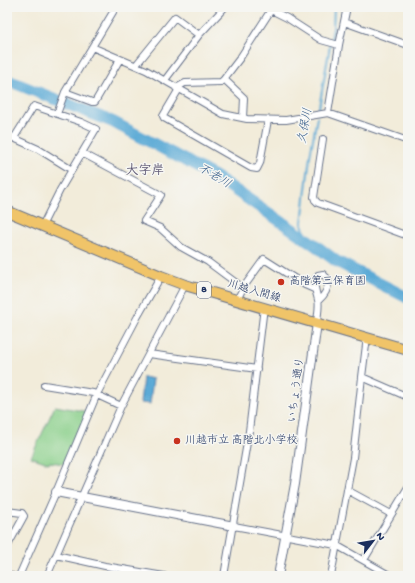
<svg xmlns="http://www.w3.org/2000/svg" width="415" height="583" font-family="'Gochi Hand','Klee One',sans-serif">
<rect width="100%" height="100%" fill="#f6f6f2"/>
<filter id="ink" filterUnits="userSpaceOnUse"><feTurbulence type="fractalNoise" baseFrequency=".025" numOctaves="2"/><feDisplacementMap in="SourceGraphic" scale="8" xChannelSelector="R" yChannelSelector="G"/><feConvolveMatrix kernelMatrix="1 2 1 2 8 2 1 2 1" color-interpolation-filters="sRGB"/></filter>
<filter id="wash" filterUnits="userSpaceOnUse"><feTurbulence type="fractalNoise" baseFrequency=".012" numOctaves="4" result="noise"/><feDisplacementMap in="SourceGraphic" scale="16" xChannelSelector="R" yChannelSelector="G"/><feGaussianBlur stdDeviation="0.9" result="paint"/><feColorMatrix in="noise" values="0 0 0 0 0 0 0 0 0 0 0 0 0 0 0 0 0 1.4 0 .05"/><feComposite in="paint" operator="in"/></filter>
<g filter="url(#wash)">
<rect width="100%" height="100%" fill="#f2ecda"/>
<path fill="#89cf89" stroke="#527f74" d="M 55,406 L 89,412 L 65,464 L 50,462 L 48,463 L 31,457 Z"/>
<path fill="#5caad6" stroke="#3c6c9a" d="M 143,377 L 153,379 L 150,404 L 140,403 Z"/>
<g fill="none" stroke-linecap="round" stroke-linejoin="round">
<path stroke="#5caad6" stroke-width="2" d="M 318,113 L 333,29 L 334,7
M 315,245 L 304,230 L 302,223 L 310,156 L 317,117"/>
<path stroke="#5caad6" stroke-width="12" d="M 7,80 L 113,122 L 216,177 L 315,245 L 336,261 L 408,298"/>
</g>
</g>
<g filter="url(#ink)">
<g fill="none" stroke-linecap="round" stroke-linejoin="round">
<g stroke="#667189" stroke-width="8">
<path id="minor" d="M 265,7 L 287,18 L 321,40 L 339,45
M 344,22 L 408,45
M 92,47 L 146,70 L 223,114 L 247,119 L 286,120 L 328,113 L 408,141
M 136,65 L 175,17 L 199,35
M 224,79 L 240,58 L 271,10
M 165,80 L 199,35 L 225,7
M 176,88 L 185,83 L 221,82 L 224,79 L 244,98 L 243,118
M 179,89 L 163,116 L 164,118 L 251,168 L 257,169 L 260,163 L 268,120
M 65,92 L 92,102 L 95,102 L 120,59
M 328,113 L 339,45 L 347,7
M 57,114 L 65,92 L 116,7
M 7,135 L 38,149 L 72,170
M 14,138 L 34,106 L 81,122 L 96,129 L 60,190 L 42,226
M 323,139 L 314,197 L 315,200 L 318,203 L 408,236
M 82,153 L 161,195 L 144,221 L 160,228 L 181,247 L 208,262 L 243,288
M 237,300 L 243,288 L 264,259 L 305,285 L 314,289
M 317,323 C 317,317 320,306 318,300 C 316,291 312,284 318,275 L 323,274 L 328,279 C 329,288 326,294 319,300
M 149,354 L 257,369
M 362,377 L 408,397
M 44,385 L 93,393 L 121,406
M 347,490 L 391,514
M 7,511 L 22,513 L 24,516 L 7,547
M 234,526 L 336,545 L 391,576
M 56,555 L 105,566 L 164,576
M 364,560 L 408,487
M 7,575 L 12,576
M 19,576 L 56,492 L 97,394 L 138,316 L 161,276
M 47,576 L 121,406 L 185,285
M 224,576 L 249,431 L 264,307
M 331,576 L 353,458 L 362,377 L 367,337
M 406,576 L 408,574"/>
</g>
<g stroke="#667189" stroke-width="10">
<path id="tertiary" d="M 56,492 L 234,526
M 278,576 L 295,484 L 317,323"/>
</g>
<g stroke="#667189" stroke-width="12">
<path id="primary" d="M 7,211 L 161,276 L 185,285 L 408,350"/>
</g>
<use href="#minor" stroke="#fff" stroke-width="6"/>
<use href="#tertiary" stroke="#fff" stroke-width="8"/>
<use href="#primary" stroke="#f0c469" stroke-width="10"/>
</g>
</g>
<g fill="#c8321e" stroke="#f6f6f2" stroke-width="1.5">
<circle cx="281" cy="282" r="4"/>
<circle cx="177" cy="441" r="4"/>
</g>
<g text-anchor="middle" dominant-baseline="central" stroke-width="3" stroke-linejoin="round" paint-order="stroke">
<rect fill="#f6f6f2" stroke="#5d6b8a" stroke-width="1" x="197" y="282" width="14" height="16" rx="3"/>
<g font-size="10" font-weight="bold" fill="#1b2f5e">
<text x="204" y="290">8</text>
</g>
<g font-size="11" fill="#1b2f5e" stroke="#f6f6f2" text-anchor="start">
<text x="289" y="282">高階第三保育園</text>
<text x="185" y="441">川越市立 高階北小学校</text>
</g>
<g font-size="11" fill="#1b2f5e" stroke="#f6f6f2">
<text transform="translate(254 292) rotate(16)">川越入間線</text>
<text transform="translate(297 390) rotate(-83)">いちょう通り</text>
</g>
<g font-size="12" font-style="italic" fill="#325a88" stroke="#f6f6f2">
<text transform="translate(306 126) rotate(-80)">久保川</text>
<text transform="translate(214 177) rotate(31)">不老川</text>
</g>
<g font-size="13" font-weight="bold" fill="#5f5975" stroke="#f6f6f2">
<text x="145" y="171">大字岸</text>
</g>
</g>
<rect width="415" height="583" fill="none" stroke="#f6f6f2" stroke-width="24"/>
<g transform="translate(373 541) rotate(59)" stroke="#f6f6f2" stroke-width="3" paint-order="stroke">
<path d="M0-3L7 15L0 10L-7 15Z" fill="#1b2f5e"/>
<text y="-6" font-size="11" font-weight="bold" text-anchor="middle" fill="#1b2f5e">N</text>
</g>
</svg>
